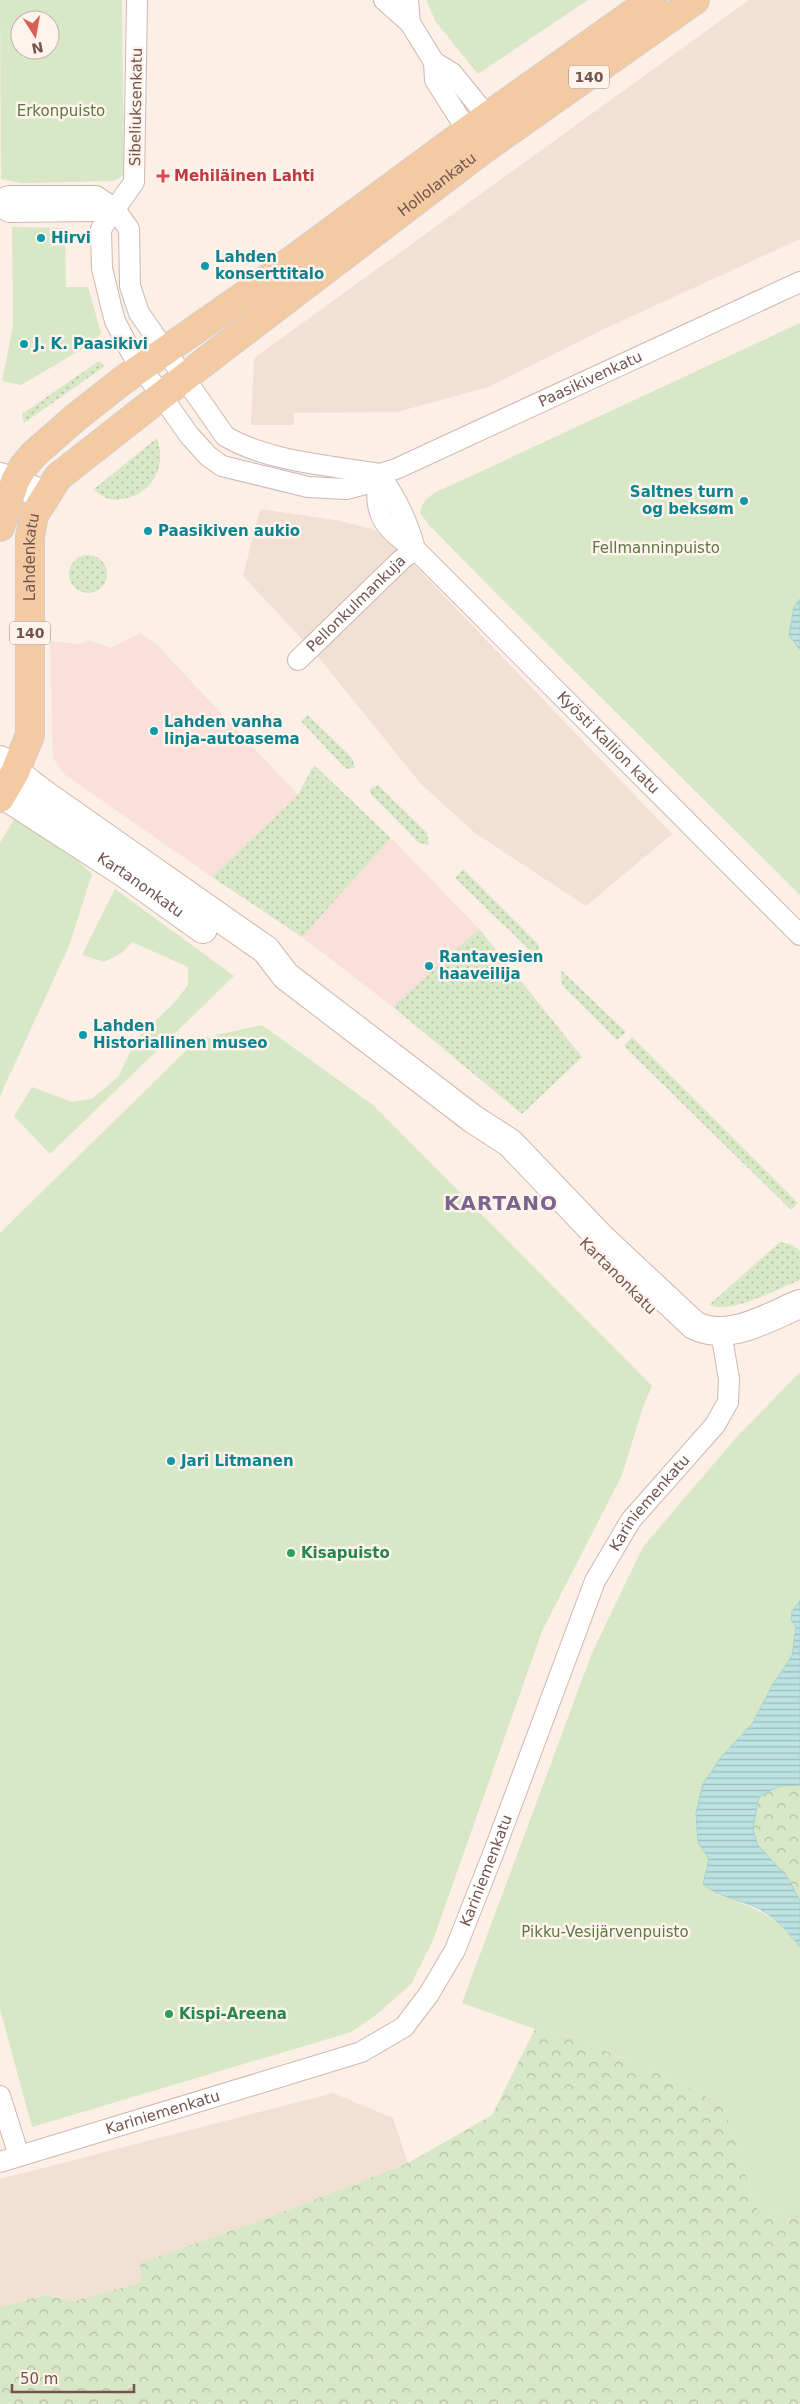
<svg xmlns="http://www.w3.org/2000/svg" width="800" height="2404" font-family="'DejaVu Sans',sans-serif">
<defs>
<pattern id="grass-dots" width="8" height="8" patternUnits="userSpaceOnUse" patternTransform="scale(1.25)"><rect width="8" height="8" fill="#d8e7c5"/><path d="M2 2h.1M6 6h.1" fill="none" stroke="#b4bea2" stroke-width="1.8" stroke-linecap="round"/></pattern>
<pattern id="forest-crowns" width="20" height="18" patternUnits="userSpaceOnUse" patternTransform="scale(1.25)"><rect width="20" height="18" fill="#d8e7c5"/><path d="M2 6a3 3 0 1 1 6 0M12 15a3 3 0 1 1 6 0" fill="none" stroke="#b4bea2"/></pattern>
<pattern id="water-rules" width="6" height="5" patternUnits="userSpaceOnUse" patternTransform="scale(1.25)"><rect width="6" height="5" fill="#bce3e2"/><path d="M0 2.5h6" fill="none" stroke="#9dbbb9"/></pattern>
</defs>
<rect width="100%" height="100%" fill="#fbefe6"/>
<path fill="#f2e0d5" d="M 749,0 L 800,0 L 800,239 L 602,330 L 489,387 L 397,412 L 294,413 L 294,425 L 251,425 L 254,358 Z
M 260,509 L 335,520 L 373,529 L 397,547 L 672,834 L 586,906 L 475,833 L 421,784 L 315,653 L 243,576 Z
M 333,2093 L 393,2118 L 408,2163 L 275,2215 L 140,2263 L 142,2282 L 75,2301 L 45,2295 L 0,2307 L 0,2179 Z"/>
<path fill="#fadfda" d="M 140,633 L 156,644 L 298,795 L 212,877 L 64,774 L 53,758 L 50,641 L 77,644 L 90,641 L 111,648 Z
M 391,838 L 479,929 L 393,1007 L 302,937 Z"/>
<path fill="url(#grass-dots)" d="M 99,361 L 105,366 L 24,423 L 22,414 Z
M 157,438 C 159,445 161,454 160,461 C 157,487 131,505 106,498 C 102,496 97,492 93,490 Z
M69 574a19 19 0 1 1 38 0a19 19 0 1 1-38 0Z
M 308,715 L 352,758 L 355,768 L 347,769 L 343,766 L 301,721 Z
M 314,765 L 391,838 L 302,937 L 212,877 L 298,795 Z
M 378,785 L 427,833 L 429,845 L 419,843 L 371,794 L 370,789 Z
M 463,869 L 539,945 L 538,954 L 535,955 L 455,878 Z
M 479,929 L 582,1057 L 522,1114 L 393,1007 Z
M 561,970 L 626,1032 L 617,1040 L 562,985 Z
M 632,1037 L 798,1203 L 791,1210 L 624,1046 Z
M 780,1242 L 793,1245 L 800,1251 L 800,1280 C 776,1289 734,1314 709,1305 Z"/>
<path fill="url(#forest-crowns)" d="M 800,1785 L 800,1902 L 788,1878 L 757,1844 L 753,1828 L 759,1797 L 779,1786 Z
M 535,2029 L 574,2037 L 697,2090 L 725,2110 L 758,2211 L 800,2220 L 800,2404 L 0,2404 L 0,2307 L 45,2295 L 75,2301 L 142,2282 L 140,2263 L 275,2215 L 408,2163 L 492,2115 Z"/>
<path fill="#d8e7c5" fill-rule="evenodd" d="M 0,0 L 122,0 L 124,175 L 114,181 L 22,183 L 1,179 ZM 20,20 L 50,20 L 50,50 L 20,50 Z
M 426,0 L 588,0 L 478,74 L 436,22 Z
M 12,227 L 65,228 L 66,287 L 88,287 L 101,333 L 96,341 L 21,385 L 2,381 L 13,326 Z
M 800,323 L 800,895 L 492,589 L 430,526 L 420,513 C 423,495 439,491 454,484 Z
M 17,815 L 41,826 L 92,874 L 69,946 L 0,1096 L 0,843 Z
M 115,889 L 234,976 L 50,1154 L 14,1116 L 32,1087 L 72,1102 L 92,1099 L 118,1077 L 137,1038 L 174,1003 L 188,985 L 188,967 L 132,942 L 123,952 L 104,962 L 82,955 Z
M 262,1025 L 373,1105 L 652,1386 L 643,1407 L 622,1475 L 542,1631 L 433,1940 L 411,1984 L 376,2015 L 351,2032 L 32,2127 L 0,2009 L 0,1233 L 201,1036 L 211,1038 L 216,1035 Z
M 800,1372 L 800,1600 L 797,1602 L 791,1620 L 796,1627 L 792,1656 L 773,1684 L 752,1724 L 721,1757 L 698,1842 L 709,1859 L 718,1895 C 752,1906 778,1916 800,1947 L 800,2220 L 758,2211 L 725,2110 L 697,2090 L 574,2037 L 535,2029 L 462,2003 L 592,1653 L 643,1547 L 734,1440 Z"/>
<path fill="url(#water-rules)" stroke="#a3d3d4" d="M 800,599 L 800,650 L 789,635 L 794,607 Z
M 800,1600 L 800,1785 L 779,1786 L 759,1797 L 753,1828 L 757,1844 L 788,1878 L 800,1901 L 800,1947 C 788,1931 772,1914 753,1906 C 733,1898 721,1898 703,1884 L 709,1859 L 698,1842 L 696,1813 L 703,1784 L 721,1757 L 752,1724 L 773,1684 L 792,1656 L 796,1627 L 791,1620 L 792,1612 Z"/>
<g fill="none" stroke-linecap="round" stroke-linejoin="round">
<g stroke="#cdb8b0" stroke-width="22">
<g id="minor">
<path id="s1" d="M 137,0 L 134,182 L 101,229 L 102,268 L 111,306 L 115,321 L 132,354 L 189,435 L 208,456 L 222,466 L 308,487 L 346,489 L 362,485 L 379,474 L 396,469 L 800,282"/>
<path d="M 384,0 L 410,23 L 434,62 L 452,73 L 495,126"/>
<path d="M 408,0 L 410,23"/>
<path d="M 434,62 L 435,80 L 474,141"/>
<path d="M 0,199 L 9,196 L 96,196 L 114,208 L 129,229 L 130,286 L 139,313 L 225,436 C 268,462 330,465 379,474"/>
<path d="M 0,207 L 9,212 L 94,211 L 114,208"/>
<path id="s2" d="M 379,474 C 372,513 383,528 415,549 L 800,935"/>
<path d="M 379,474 C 396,497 408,522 415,549"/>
<path id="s3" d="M 298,660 L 401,560 L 415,549"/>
<path d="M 0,2096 L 19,2156"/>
<path id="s4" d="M 0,2162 L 345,2057 L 361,2052 L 404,2027 L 429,1994 L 455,1950 L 493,1854 L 595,1581 L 631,1520 L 715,1425 L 728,1402 L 729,1379 L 721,1332"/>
</g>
</g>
<g stroke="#d0b7ad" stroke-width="30">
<g id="secondary">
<path d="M 0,477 L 45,495"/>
<path d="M 0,760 L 42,793 L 266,950 L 286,976 L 473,1119 L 510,1143 L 601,1238 L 694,1325 C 728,1343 768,1317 800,1304"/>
<path id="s5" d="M 0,788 L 2,794 L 126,874 L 203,929"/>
</g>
</g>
<g stroke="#d5ccca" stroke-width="30">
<g id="primary">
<path d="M 0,527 L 15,481 L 23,467 L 34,454 L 75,418 L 122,381 L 245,295 L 467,131 L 652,0"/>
<path id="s6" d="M 0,798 L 15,772 L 30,735 L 30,536 L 34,515 L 58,477 L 207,360 L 481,151 L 695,0"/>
</g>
</g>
<use href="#minor" stroke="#fff" stroke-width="20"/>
<use href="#secondary" stroke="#fff" stroke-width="28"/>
<use href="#primary" stroke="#f4caa3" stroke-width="28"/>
</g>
<path fill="#e0444e" stroke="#fef4ec" stroke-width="2" d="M160.5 168.5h5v5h5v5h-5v5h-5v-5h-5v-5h5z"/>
<g fill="#0f9aa8" stroke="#fef4ec" stroke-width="2">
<circle cx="41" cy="238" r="5"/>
<circle cx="205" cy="266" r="5"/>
<circle cx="24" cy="344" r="5"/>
<circle cx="744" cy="501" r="5"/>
<circle cx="148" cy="531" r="5"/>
<circle cx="154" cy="731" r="5"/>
<circle cx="429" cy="966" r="5"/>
<circle cx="83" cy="1035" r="5"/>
<circle cx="171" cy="1461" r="5"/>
</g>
<g fill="#2e9e5b" stroke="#fef4ec" stroke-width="2">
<circle cx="291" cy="1553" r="5"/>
<circle cx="169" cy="2014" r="5"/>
</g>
<g text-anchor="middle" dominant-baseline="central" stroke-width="5" stroke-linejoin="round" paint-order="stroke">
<g fill="#fef4ec" stroke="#9c847d" stroke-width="1">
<rect x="569" y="65.5" width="40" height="23" rx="4"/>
<rect x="10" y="621.5" width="40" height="23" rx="4"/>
</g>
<g font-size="14" font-weight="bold" fill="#72544d">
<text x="589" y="77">140</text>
<text x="30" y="633">140</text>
</g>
<g font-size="15" fill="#72544d" stroke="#fef4ec">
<text transform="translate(136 107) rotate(-89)">Sibeliuksenkatu</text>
<text stroke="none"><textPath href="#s6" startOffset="814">Hollolankatu</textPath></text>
<text stroke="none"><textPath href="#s1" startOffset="910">Paasikivenkatu</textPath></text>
<text stroke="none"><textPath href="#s6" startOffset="248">Lahdenkatu</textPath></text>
<text stroke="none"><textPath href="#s3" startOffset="81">Pellonkulmankuja</textPath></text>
<text stroke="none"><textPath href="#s2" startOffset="364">Kyösti Kallion katu</textPath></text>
<text stroke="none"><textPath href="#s5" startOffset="172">Kartanonkatu</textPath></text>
<text transform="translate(618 1276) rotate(45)">Kartanonkatu</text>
<text stroke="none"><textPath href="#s4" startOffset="1010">Kariniemenkatu</textPath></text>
<text stroke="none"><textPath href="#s4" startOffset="605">Kariniemenkatu</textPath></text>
<text stroke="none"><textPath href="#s4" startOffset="170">Kariniemenkatu</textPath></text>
</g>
<g font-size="15" fill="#5c7745" stroke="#fef4ec">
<text x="61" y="111">Erkonpuisto</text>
<text x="656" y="548">Fellmanninpuisto</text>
<text x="605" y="1932">Pikku-Vesijärvenpuisto</text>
</g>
<g font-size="15" font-weight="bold" fill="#be3a42" stroke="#fef4ec" text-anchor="start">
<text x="174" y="176">Mehiläinen Lahti</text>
</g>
<g font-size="15" font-weight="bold" fill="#0d838f" stroke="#fef4ec" text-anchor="start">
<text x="51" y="238">Hirvi</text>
<text x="215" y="257">Lahden<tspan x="215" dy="17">konserttitalo</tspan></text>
<text x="34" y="344">J. K. Paasikivi</text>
<text x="734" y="492" text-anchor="end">Saltnes turn<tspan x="734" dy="17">og beksøm</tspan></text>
<text x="158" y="531">Paasikiven aukio</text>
<text x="164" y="722">Lahden vanha<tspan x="164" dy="17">linja-autoasema</tspan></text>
<text x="439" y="957">Rantavesien<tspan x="439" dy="17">haaveilija</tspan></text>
<text x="93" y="1026">Lahden<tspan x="93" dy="17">Historiallinen museo</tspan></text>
<text x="181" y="1461">Jari Litmanen</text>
</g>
<g font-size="15" font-weight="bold" fill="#27864d" stroke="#fef4ec" text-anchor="start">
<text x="301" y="1553">Kisapuisto</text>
<text x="179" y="2014">Kispi-Areena</text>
</g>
<g font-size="20" font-weight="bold" letter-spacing="1" fill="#7a658e" stroke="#fef4ec">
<text x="501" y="1203">KARTANO</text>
</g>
</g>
<g transform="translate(35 35) rotate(169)"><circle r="24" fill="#fef4ec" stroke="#c6b4ac"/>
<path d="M0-4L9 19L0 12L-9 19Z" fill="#db5e54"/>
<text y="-8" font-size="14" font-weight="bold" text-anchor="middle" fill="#72544d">N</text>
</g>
<path d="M12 2384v8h122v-8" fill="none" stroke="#72544d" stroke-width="2.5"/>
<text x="20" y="2384" font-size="15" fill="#72544d" stroke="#fef4ec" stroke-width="4" paint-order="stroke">50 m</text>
</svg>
